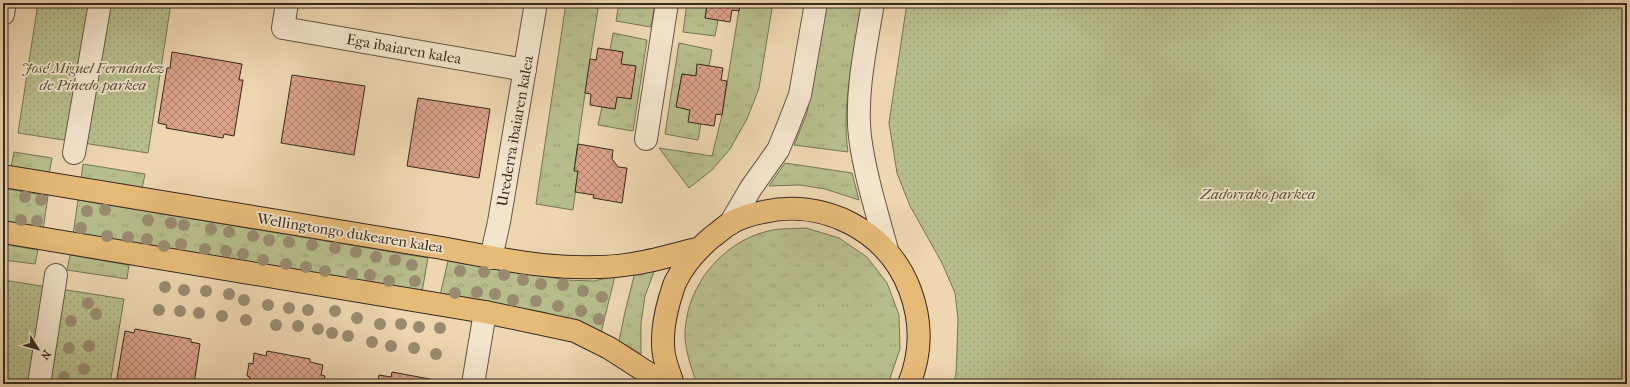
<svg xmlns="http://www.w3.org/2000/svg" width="1630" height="387" font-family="'IM FELL French Canon',serif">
<defs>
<pattern id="grass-tufts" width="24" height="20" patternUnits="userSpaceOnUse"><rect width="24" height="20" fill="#b7be8c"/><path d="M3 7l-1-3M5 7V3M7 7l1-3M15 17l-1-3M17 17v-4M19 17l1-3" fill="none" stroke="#9ea378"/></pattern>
<pattern id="park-dots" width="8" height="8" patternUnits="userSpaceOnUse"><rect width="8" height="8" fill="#b7be8c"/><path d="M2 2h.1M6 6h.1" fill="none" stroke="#9ea378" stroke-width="1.8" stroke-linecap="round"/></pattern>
<pattern id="building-cross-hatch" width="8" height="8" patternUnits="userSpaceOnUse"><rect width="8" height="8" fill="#dba28a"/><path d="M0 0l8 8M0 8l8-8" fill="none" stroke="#b28470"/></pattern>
</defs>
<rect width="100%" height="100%" fill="#edd6b0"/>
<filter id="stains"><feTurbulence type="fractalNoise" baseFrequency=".005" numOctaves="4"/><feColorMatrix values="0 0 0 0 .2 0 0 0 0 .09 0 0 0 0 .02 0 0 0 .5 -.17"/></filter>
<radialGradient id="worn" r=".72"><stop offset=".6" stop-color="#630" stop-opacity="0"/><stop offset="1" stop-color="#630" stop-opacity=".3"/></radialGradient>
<path fill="url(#grass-tufts)" stroke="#767456" d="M 566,3 L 599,3 L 590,59 L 574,170 L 578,171 L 573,210 L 536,204 Z
M 619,3 L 632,5 L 632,3 L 655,3 L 651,27 L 616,21 Z
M 687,3 L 707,6 L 705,17 L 718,20 L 715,36 L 683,32 Z
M 740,3 L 773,3 L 759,88 L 747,119 L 730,149 L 712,170 L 689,188 L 659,148 L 712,156 L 722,115 Z
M 826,3 L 862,3 C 855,51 841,104 848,152 L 794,145 L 807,113 Z
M 613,33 L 647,40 L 633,131 L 598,125 L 602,107 L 615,109 L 617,97 L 631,99 L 635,66 L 621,64 L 623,52 L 610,50 Z
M 679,43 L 712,50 L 709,66 L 697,65 L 696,76 L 682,74 L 676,107 L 690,110 L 701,124 L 698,140 L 665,134 Z
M 14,152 L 52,158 L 49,174 L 11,167 Z
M 785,163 L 852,173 L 859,200 L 825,189 L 800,185 L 769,186 Z
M 83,164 L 145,174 L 142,189 L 81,180 Z
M 3,188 L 48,196 L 43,230 L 3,223 Z
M 78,200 L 428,258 L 422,292 L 73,235 Z
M 806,228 L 839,238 L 867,257 L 887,283 L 899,315 L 900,349 L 888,384 L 697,384 C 690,364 682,343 686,322 C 692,277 729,238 773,230 C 783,228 796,229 806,228 Z
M 3,244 L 38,250 L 35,264 L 3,260 Z
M 70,255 L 129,265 L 127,279 L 67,270 Z
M 448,261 L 567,280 L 594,281 L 615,276 L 601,333 L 578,322 L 543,312 L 440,295 Z
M 655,269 L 645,296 L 641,323 L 641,354 L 619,341 L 625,312 L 635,272 Z"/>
<path fill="url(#park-dots)" stroke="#767456" d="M 38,3 L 171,3 L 148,153 L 18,133 Z
M 907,3 L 1627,3 L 1627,384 L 953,384 L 956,374 L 957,349 L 958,319 L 955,293 L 942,263 L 910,206 L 897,173 L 889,123 Z
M 3,280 L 124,299 L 110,384 L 3,384 Z"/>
<path fill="url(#building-cross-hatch)" stroke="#352920" d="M 740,3 L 739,11 L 732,10 L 730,22 L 705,18 L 707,6 L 693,4 Z
M 598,48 L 623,52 L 621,64 L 636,66 L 631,99 L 617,97 L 615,109 L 590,105 L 591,94 L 585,93 L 590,59 L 596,60 Z
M 172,52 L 242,64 L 239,80 L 243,80 L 234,136 L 224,134 L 223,138 L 166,128 L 167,125 L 158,123 L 167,68 L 170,68 Z
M 697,64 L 723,68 L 721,80 L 727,81 L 722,115 L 716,114 L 714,126 L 688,122 L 690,110 L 676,107 L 682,74 L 696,76 Z
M 292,75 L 365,86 L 354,155 L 281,143 Z
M 418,98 L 490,109 L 479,178 L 407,166 Z
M 578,144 L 613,150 L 612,159 L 618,167 L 627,168 L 622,203 L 593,198 L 594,195 L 575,192 L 578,171 L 574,171 Z
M 135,329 L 191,339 L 191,342 L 200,344 L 194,384 L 116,384 L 125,331 L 134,333 Z
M 267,351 L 310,359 L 310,362 L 323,365 L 321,375 L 325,376 L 323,384 L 249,384 L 250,377 L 247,376 L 249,363 L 253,364 L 254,353 L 266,356 Z
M 392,372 L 435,380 L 435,383 L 438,384 L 378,384 L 379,375 L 391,377 Z"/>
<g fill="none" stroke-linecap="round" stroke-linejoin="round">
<g stroke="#635444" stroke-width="24">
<path id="minor" d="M 287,3 L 283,28 L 525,70
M 873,3 C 866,46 855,94 860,137 C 865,175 877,213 887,250
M 3,14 L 5,3
M 646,139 L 667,3
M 74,153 L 100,3
M 730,224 L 751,188 L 778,150 L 788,126 L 800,95 L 816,3
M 491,258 L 499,222 L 536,3
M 39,384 L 56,275
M 473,384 L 485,312"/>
</g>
<g stroke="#352920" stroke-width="24">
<path id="major" d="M 3,176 L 442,248 C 504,260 569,274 632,264 C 654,261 675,254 697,249
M 3,232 L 485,312 L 575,331 L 609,348 L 665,384
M 673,384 C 670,375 666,365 664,355 C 661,337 665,315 670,298 C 672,293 673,286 676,281 C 684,264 698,249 712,237 C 718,233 723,228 729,224 C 739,218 752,214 763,212 C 824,198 888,231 910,290 C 922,322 922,352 909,384"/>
</g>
<use href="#minor" stroke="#f3e4cc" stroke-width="22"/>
<use href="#major" stroke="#e6bb78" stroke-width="22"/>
</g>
<g fill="#9a8b70">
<circle cx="25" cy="197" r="6"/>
<circle cx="41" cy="200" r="6"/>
<circle cx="105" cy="210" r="6"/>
<circle cx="87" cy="211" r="6"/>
<circle cx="21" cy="220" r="6"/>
<circle cx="148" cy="220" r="6"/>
<circle cx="37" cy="221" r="6"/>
<circle cx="171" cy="223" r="6"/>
<circle cx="184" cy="225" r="6"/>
<circle cx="81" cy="228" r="6"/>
<circle cx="211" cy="229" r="6"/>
<circle cx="229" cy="232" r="6"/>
<circle cx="107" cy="236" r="6"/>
<circle cx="253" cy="236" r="6"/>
<circle cx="128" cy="237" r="6"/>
<circle cx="147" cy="239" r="6"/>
<circle cx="269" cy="240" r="6"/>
<circle cx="289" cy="242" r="6"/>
<circle cx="181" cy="244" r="6"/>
<circle cx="312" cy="245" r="6"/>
<circle cx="164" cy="246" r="6"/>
<circle cx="335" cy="248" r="6"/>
<circle cx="205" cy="249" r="6"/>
<circle cx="226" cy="251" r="6"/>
<circle cx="356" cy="252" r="6"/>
<circle cx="243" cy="254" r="6"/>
<circle cx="376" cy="257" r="6"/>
<circle cx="263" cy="260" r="6"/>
<circle cx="395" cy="260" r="6"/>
<circle cx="286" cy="264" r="6"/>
<circle cx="412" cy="265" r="6"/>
<circle cx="306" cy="267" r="6"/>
<circle cx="325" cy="271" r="6"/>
<circle cx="460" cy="271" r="6"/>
<circle cx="484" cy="272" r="6"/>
<circle cx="352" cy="274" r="6"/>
<circle cx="370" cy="275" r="6"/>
<circle cx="504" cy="275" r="6"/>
<circle cx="523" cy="280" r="6"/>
<circle cx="389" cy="281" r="6"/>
<circle cx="415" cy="281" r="6"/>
<circle cx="541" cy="284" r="6"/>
<circle cx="563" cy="285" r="6"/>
<circle cx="165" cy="287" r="6"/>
<circle cx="184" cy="290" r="6"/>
<circle cx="206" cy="291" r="6"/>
<circle cx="583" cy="291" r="6"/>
<circle cx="477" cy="292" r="6"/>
<circle cx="455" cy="293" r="6"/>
<circle cx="229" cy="294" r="6"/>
<circle cx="495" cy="294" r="6"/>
<circle cx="602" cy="297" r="6"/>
<circle cx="244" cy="300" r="6"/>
<circle cx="513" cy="300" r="6"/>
<circle cx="536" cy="301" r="6"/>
<circle cx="88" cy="303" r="6"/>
<circle cx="268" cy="305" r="6"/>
<circle cx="558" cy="306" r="6"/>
<circle cx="289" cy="308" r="6"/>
<circle cx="159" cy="310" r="6"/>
<circle cx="308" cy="310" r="6"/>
<circle cx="180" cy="311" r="6"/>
<circle cx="335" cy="311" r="6"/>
<circle cx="581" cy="311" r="6"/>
<circle cx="199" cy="313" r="6"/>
<circle cx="96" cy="314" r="6"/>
<circle cx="222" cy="316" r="6"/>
<circle cx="357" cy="318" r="6"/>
<circle cx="599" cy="319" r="6"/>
<circle cx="246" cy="320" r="6"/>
<circle cx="71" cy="321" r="6"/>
<circle cx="380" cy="324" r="6"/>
<circle cx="401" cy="324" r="6"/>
<circle cx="276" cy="325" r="6"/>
<circle cx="298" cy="326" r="6"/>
<circle cx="419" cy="327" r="6"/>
<circle cx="440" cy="328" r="6"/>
<circle cx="318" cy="329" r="6"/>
<circle cx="332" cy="333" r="6"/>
<circle cx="348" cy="336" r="6"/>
<circle cx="372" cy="342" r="6"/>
<circle cx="89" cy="346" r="6"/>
<circle cx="391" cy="346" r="6"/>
<circle cx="69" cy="348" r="6"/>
<circle cx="414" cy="348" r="6"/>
<circle cx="436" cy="354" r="6"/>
<circle cx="84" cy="369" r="6"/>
<circle cx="64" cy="377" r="6"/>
</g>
<g text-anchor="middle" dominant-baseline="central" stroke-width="3.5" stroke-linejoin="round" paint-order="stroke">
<g font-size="15" fill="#352920" stroke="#f3e4cc">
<text transform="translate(404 49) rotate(10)">Ega ibaiaren kalea</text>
<text transform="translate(515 131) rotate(-80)">Urederra ibaiaren kalea</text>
<text transform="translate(350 233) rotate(9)">Wellingtongo dukearen kalea</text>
</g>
<g font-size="15" font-style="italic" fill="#564e3b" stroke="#f3e4cc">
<text x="93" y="68">José Miguel Fernández<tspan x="93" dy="17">de Pinedo parkea</tspan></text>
<text x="1258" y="194">Zadorrako parkea</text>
</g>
</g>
<rect width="1630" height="387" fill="none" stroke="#edd6b0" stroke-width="16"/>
<rect x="4" y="4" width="1622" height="379" fill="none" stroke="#352920" stroke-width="2"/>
<rect x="8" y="8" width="1614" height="371" fill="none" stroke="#352920"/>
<g transform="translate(38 349) rotate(127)" stroke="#f3e4cc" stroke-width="3" paint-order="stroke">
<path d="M0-3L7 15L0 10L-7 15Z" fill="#352920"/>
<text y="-6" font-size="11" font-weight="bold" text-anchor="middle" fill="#352920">N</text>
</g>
<rect width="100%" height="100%" filter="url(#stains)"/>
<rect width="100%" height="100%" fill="url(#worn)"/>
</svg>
